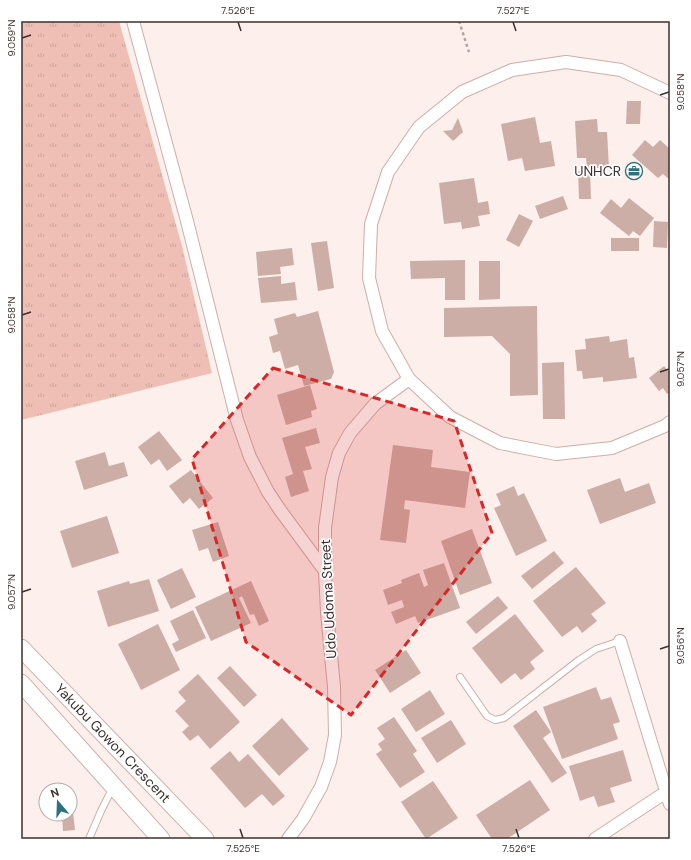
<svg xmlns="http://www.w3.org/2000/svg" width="691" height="860" font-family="'DM Sans',sans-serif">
<defs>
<pattern id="grass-tufts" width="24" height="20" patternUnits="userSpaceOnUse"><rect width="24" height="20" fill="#efbfb5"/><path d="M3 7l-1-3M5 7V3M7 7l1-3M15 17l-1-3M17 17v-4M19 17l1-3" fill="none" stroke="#cea49c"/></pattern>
</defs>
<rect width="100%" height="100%" fill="#fcefec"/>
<path fill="url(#grass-tufts)" d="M 21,21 L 119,21 L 182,246 L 212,373 L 21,420 Z"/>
<path fill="#ccaea7" d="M 627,101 L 641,101 L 640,124 L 626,124 Z
M 535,117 L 540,143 L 551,141 L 555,166 L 525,171 L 522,158 L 508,161 L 501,124 Z
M 458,118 L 463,132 L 453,141 L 443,131 L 452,130 Z
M 597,119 L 598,132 L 607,132 L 609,167 L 587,169 L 586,158 L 577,158 L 575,121 Z
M 645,140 L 653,147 L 660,140 L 670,149 L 670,180 L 663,174 L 658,178 L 632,155 Z
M 578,171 L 590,171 L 591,199 L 579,199 Z
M 474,178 L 478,203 L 488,201 L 490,214 L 478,216 L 480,226 L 462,229 L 461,222 L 444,224 L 439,183 Z
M 563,196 L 568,209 L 540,219 L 535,206 Z
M 629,198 L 654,218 L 640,236 L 633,231 L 629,236 L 600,213 L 611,199 L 621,208 Z
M 519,214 L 533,221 L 519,247 L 506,240 Z
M 654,221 L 668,222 L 667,248 L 653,247 Z
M 611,238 L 639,238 L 639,251 L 611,251 Z
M 327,241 L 334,288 L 318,291 L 311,243 Z
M 292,248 L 294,265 L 280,267 L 281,274 L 258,276 L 256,252 Z
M 465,260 L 465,300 L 445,300 L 445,278 L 411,279 L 410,261 Z
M 479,261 L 500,261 L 500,299 L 479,300 Z
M 281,276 L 281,284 L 295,282 L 297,300 L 261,303 L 258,278 Z
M 537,306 L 538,395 L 510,396 L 510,354 L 492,336 L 444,337 L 444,308 Z
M 318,311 L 334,372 L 331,379 L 304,386 L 298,365 L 285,369 L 280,351 L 273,353 L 269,337 L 278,334 L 274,319 L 295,313 L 297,317 Z
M 609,336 L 610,342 L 627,339 L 629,358 L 634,357 L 637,378 L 603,382 L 603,377 L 583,379 L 582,371 L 577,371 L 575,350 L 586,349 L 585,339 Z
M 564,362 L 565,419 L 543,419 L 542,363 Z
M 664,366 L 668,371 L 670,369 L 670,392 L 667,394 L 663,388 L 659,391 L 649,378 Z
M 310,385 L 317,409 L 311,411 L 312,417 L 286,425 L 277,395 Z
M 316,428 L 320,443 L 305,447 L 312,469 L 303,471 L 309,491 L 291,497 L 285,477 L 293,474 L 282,438 Z
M 159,431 L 182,460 L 167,471 L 159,459 L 151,465 L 138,447 Z
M 393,445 L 433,450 L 431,467 L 470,472 L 465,508 L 405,500 L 404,509 L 410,510 L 406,543 L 380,540 Z
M 105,452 L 109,466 L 124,462 L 128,476 L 84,490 L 75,461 Z
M 191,470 L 213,498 L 199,509 L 190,498 L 183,504 L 169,486 Z
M 620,478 L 625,492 L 649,483 L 656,503 L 600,524 L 587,490 Z
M 514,486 L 518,496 L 524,493 L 547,541 L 516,556 L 494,508 L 501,505 L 496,494 Z
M 107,516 L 119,553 L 72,568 L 60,531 Z
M 218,522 L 229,556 L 213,562 L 208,548 L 199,551 L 192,530 Z
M 472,529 L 492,583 L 460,595 L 441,541 Z
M 554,551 L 564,563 L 532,589 L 521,576 Z
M 444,563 L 460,608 L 418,623 L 415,616 L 396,624 L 391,612 L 404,607 L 402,600 L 388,605 L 383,590 L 402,583 L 401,580 L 419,573 L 424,587 L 428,585 L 423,570 Z
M 576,567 L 606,603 L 591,614 L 597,621 L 582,633 L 577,626 L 562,637 L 533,601 Z
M 182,568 L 196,597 L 171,609 L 157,580 Z
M 149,579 L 159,611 L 108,627 L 97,591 L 129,581 L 130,584 Z
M 251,581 L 269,621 L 259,626 L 254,614 L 250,615 L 242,596 L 239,598 L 251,623 L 211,641 L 195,607 Z
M 498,596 L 508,608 L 476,634 L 466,622 Z
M 193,610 L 206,638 L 176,652 L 172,644 L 179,640 L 170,621 Z
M 515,614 L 544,651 L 530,662 L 535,669 L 521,680 L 515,673 L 501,684 L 472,648 Z
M 158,624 L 180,670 L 141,690 L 118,644 Z
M 406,650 L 421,673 L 390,693 L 375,670 Z
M 230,666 L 257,695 L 244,707 L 217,678 Z
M 198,674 L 240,722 L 210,749 L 198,735 L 190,741 L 182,732 L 189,726 L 175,711 L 186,701 L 178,692 Z
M 596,687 L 601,700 L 611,697 L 620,722 L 613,724 L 618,739 L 562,759 L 543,707 Z
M 430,690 L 445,714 L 416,732 L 401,709 Z
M 536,710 L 551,732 L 543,738 L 567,773 L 552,783 L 513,726 Z
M 394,717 L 417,751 L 413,754 L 425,772 L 400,788 L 376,754 L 382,750 L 378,744 L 385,739 L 377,728 Z
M 282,718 L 309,749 L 279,776 L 252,746 Z
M 451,720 L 466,744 L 437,763 L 421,738 Z
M 623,750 L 632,781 L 610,788 L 615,802 L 598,807 L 594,796 L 580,801 L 569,766 Z
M 230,751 L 239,762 L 248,754 L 285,796 L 273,806 L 262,794 L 245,808 L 210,768 Z
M 530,780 L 550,810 L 507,839 L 492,839 L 476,815 Z
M 433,781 L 458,818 L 426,839 L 401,802 Z
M 70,803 L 72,803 L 75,830 L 63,831 L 62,814 L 70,814 Z"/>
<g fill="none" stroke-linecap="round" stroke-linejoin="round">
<g stroke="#cdafa9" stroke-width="8">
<path id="service" d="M 460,677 L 487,716 L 495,720 L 504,718 L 579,660 L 596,649 L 620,641
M 89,839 L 101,811 L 113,787"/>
</g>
<g stroke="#cdafa9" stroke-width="14">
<path id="minor" d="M 133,21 L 187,221 L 237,420 L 250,457 L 268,492 L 280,510 L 325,571
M 670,93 L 621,70 L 566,62 L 512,70 L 462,92 L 419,127 L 388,172 L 371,224 L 369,278 L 382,331 L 409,379 L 450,417 L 500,443 L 556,454 L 612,448 L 665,426 L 670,422
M 620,641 L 670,804
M 288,839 L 303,819 L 321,787 L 330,762 L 335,735 L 334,687 L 327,612 L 325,571 L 325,528 L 332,477 L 339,453 L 350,433 L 375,404 L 409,379
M 595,839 L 666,792"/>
</g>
<g stroke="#cdafa9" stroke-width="19">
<path id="secondary" d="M 21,648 L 205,839
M 21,683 L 161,839"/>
</g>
<path stroke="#afa3a0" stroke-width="2.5" stroke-dasharray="3 3" stroke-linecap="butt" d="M 459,21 L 469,52"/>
<use href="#service" stroke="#fff" stroke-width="6"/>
<use href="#minor" stroke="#fff" stroke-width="12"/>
<use href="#secondary" stroke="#fff" stroke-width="17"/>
</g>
<path fill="#d62828" fill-opacity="0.2" stroke="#d62828" stroke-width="3" stroke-dasharray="8 5" stroke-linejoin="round" d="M 273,368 L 454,421 L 492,533 L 351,715 L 246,642 L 192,459 Z"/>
<path fill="none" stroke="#3c302d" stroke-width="1.5" d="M 238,22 L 241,31M 513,22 L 516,31M 22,38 L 31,35M 660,95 L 669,92M 22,315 L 31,312M 660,372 L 669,369M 22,592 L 31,589M 660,649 L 669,646M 240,829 L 243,838M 516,829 L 519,838"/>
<defs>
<g id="office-ring" transform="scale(0.9)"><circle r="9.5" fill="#fff" stroke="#2b717e" stroke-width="1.5"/><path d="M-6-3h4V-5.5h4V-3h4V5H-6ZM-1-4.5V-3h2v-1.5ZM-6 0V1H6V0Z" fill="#2b717e"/></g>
</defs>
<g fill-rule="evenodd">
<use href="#office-ring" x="634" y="171"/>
</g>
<g text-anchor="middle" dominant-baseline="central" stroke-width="3.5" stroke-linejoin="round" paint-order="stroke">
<g font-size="14" fill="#3c302d" stroke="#fff" text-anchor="end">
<text x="621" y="171">UNHCR</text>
</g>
<g font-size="14" fill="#3c302d" stroke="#fff">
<text transform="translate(328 599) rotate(-93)">Udo Udoma Street</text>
<text transform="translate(113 743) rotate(46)">Yakubu Gowon Crescent</text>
</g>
</g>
<rect width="691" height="860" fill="none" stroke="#ffffff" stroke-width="44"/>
<g transform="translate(58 802) rotate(341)"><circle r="19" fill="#ffffff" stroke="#b1acab"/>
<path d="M0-3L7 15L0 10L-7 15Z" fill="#2b717e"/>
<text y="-6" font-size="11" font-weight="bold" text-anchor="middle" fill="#3c302d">N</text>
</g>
<rect x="22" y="22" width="647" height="816" fill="none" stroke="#3c302d" stroke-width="1.5"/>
<g font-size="10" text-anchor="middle" fill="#3c302d">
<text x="238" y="14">7.526°E</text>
<text x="513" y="14">7.527°E</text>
<text transform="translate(11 38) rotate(-90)" y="4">9.059°N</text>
<text transform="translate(680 92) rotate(-90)" y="4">9.058°N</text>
<text transform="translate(11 315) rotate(-90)" y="4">9.058°N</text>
<text transform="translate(680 369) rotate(-90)" y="4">9.057°N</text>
<text transform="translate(11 592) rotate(-90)" y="4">9.057°N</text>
<text transform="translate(680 646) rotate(-90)" y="4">9.056°N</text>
<text x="243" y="852">7.525°E</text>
<text x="519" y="852">7.526°E</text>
</g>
</svg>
